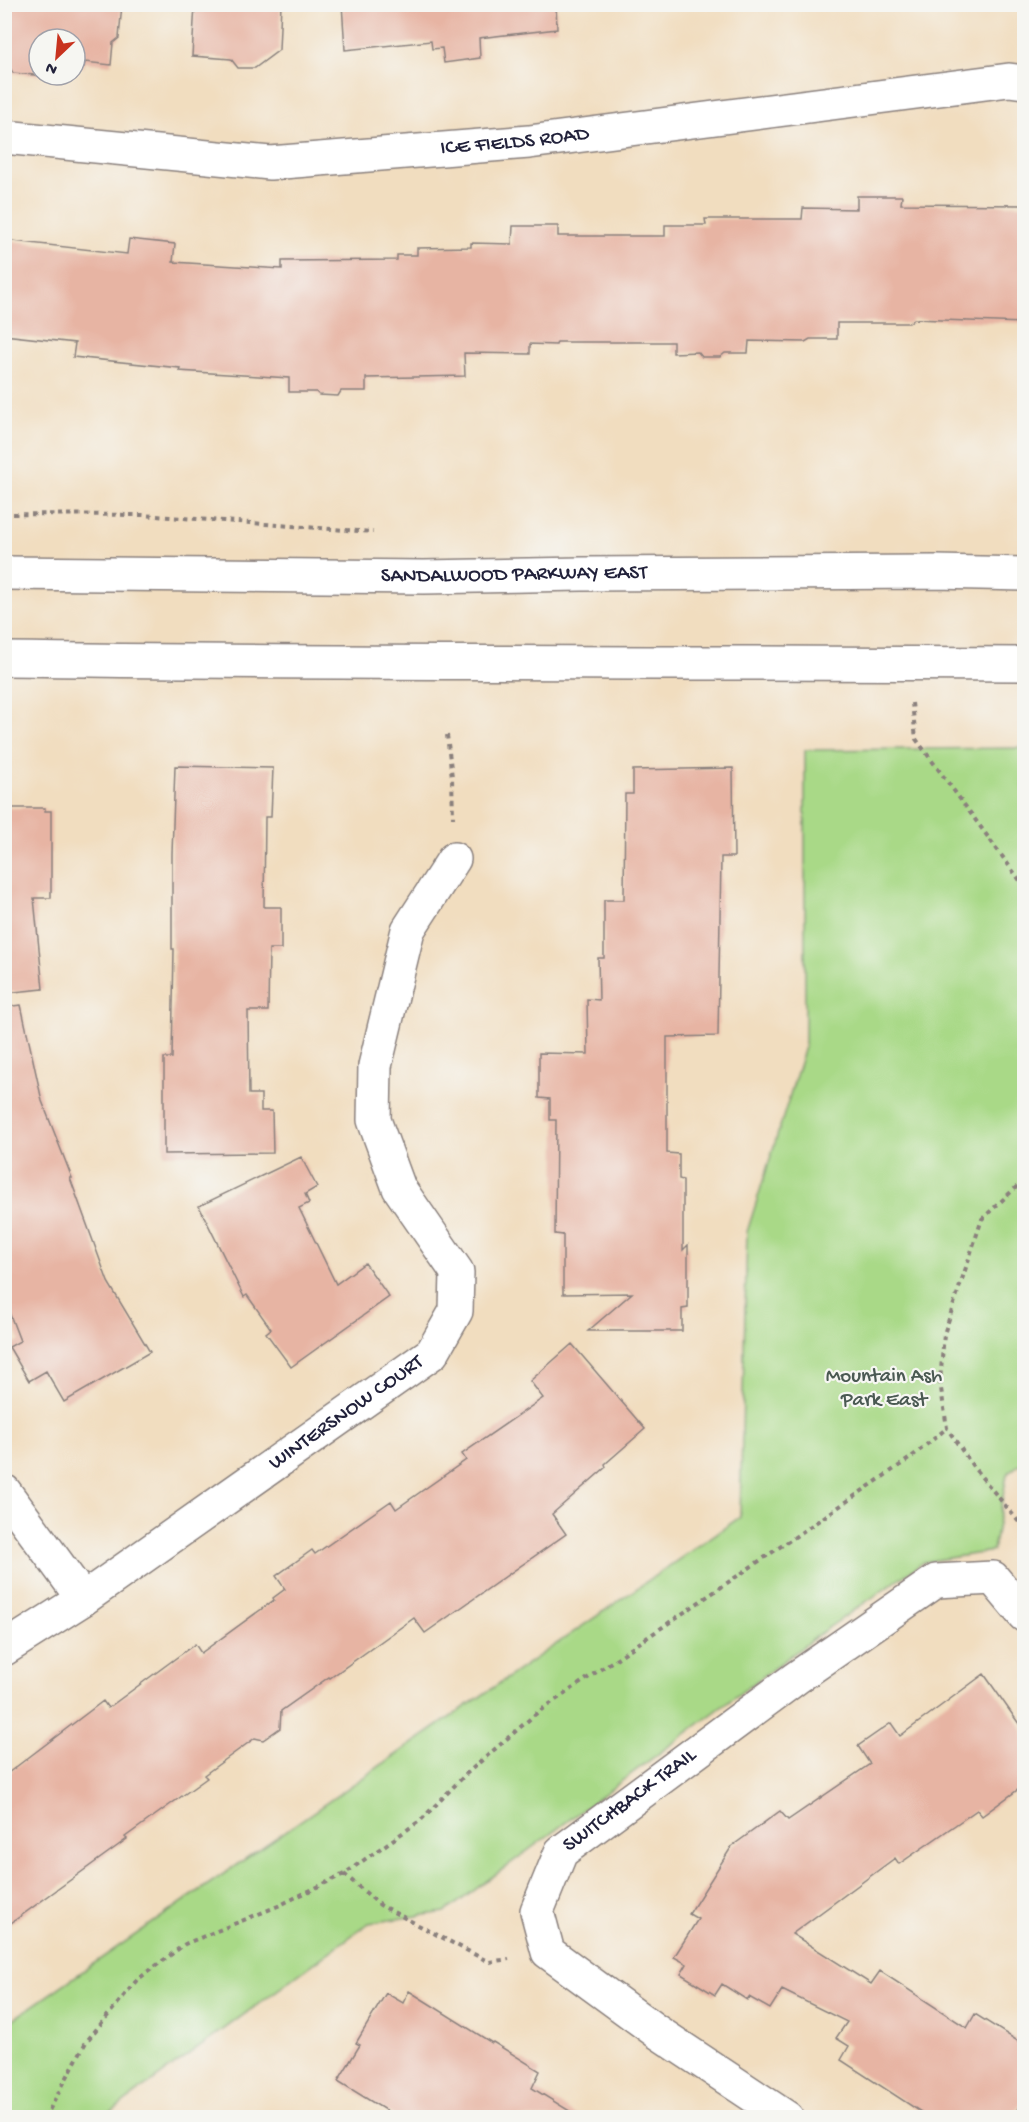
<svg xmlns="http://www.w3.org/2000/svg" width="1029" height="2122" font-family="'Gochi Hand',sans-serif">
<rect width="100%" height="100%" fill="#f6f6f2"/>
<filter id="ink" filterUnits="userSpaceOnUse"><feTurbulence type="fractalNoise" baseFrequency=".0167" numOctaves="2"/><feDisplacementMap in="SourceGraphic" scale="12" xChannelSelector="R" yChannelSelector="G"/><feConvolveMatrix kernelMatrix="1 2 1 2 8 2 1 2 1" color-interpolation-filters="sRGB"/></filter>
<filter id="wash" filterUnits="userSpaceOnUse"><feTurbulence type="fractalNoise" baseFrequency=".008" numOctaves="4" result="noise"/><feDisplacementMap in="SourceGraphic" scale="24" xChannelSelector="R" yChannelSelector="G"/><feGaussianBlur stdDeviation="1.35" result="paint"/><feColorMatrix in="noise" values="0 0 0 0 0 0 0 0 0 0 0 0 0 0 0 0 0 1.4 0 .05"/><feComposite in="paint" operator="in"/></filter>
<g filter="url(#wash)">
<rect width="100%" height="100%" fill="#f1ddbf"/>
<path fill="#a9d987" stroke="#667e61" stroke-width="1.5" d="M 1024,748 L 1024,1461 L 1007,1474 L 993,1551 L 924,1562 L 828,1628 L 445,1912 L 369,1923 L 104,2117 L 5,2117 L 5,2025 L 740,1517 L 747,1232 L 805,1047 L 805,750 Z"/>
<g id="blocks">
<path fill="#e7b4a3" d="M 4,4 L 122,4 L 119,38 L 113,43 L 111,65 L 85,62 L 84,67 L 75,66 L 75,39 L 39,39 L 39,75 L 45,76 L 13,73 L 4,59 Z
M 195,4 L 281,4 L 279,50 L 255,68 L 238,68 L 231,59 L 192,56 Z
M 342,4 L 556,4 L 557,29 L 479,38 L 480,58 L 444,63 L 442,48 L 432,49 L 431,41 L 345,50 Z
M 857,196 L 902,196 L 901,204 L 1024,205 L 1024,323 L 914,319 L 909,323 L 837,323 L 837,339 L 810,339 L 805,342 L 749,341 L 748,353 L 725,353 L 720,357 L 702,357 L 698,352 L 673,353 L 673,342 L 557,342 L 556,345 L 530,344 L 530,354 L 464,353 L 465,376 L 366,378 L 366,391 L 341,391 L 338,396 L 319,395 L 316,392 L 289,392 L 289,378 L 179,371 L 180,368 L 73,357 L 75,343 L 4,335 L 4,240 L 127,254 L 129,239 L 175,244 L 173,262 L 282,269 L 282,261 L 397,260 L 397,255 L 417,255 L 417,248 L 471,247 L 471,243 L 512,244 L 513,226 L 558,226 L 558,236 L 665,236 L 665,225 L 706,225 L 705,219 L 802,219 L 803,208 L 857,209 Z
M 175,766 L 273,768 L 271,817 L 265,817 L 264,907 L 281,907 L 281,949 L 269,949 L 268,1011 L 248,1011 L 249,1094 L 261,1094 L 261,1111 L 272,1111 L 273,1153 L 164,1154 L 164,1058 L 172,1058 L 174,949 L 172,949 L 172,854 Z
M 733,768 L 734,857 L 721,857 L 718,1036 L 667,1037 L 667,1153 L 679,1154 L 679,1179 L 683,1180 L 683,1250 L 688,1245 L 688,1308 L 682,1309 L 682,1331 L 588,1331 L 632,1293 L 563,1294 L 563,1235 L 555,1234 L 556,1120 L 550,1120 L 550,1099 L 539,1098 L 539,1053 L 588,1054 L 587,999 L 599,1000 L 598,958 L 604,958 L 604,900 L 624,900 L 625,794 L 633,794 L 633,770 Z
M 4,808 L 45,808 L 45,811 L 51,811 L 51,898 L 34,898 L 43,989 L 4,993 Z
M 21,1005 L 42,1101 L 72,1178 L 70,1178 L 108,1282 L 150,1352 L 64,1402 L 46,1371 L 29,1381 L 9,1347 L 20,1341 L 4,1299 L 4,1007 Z
M 301,1157 L 317,1187 L 305,1194 L 309,1203 L 299,1208 L 336,1284 L 365,1263 L 389,1297 L 291,1367 L 266,1333 L 271,1329 L 247,1295 L 244,1297 L 199,1206 Z
M 572,1344 L 645,1429 L 605,1464 L 606,1467 L 552,1514 L 566,1534 L 425,1633 L 414,1618 L 330,1678 L 329,1677 L 281,1711 L 280,1728 L 263,1740 L 255,1738 L 204,1775 L 207,1778 L 125,1837 L 127,1839 L 4,1928 L 4,1776 L 103,1701 L 108,1708 L 195,1644 L 201,1653 L 274,1600 L 273,1598 L 285,1589 L 276,1576 L 312,1550 L 315,1554 L 391,1501 L 396,1509 L 466,1460 L 462,1454 L 543,1398 L 530,1381 Z
M 984,1674 L 1024,1731 L 1024,1785 L 982,1816 L 977,1810 L 899,1864 L 895,1858 L 792,1934 L 871,1984 L 880,1971 L 967,2028 L 975,2014 L 1024,2045 L 1024,2098 L 1012,2118 L 930,2118 L 841,2060 L 849,2046 L 836,2038 L 847,2022 L 782,1990 L 770,2009 L 749,1997 L 747,2000 L 722,1984 L 715,1995 L 681,1974 L 687,1964 L 674,1957 L 698,1919 L 689,1914 L 732,1846 L 780,1811 L 788,1820 L 870,1764 L 858,1746 L 891,1723 L 900,1736 Z
M 409,1991 L 492,2043 L 493,2042 L 540,2071 L 532,2088 L 581,2118 L 398,2118 L 338,2081 L 360,2045 L 356,2043 L 386,1993 L 403,2003 Z"/>
</g>
</g>
<g filter="url(#ink)">
<use href="#blocks" fill-opacity="0" stroke="#8a807d" stroke-width="1.5"/>
<g fill="none" stroke-linecap="round" stroke-linejoin="round">
<g stroke="#8a807d" stroke-width="36">
<g id="street">
<path id="s1" d="M 4,137 L 270,163 L 529,142 L 1009,80 L 1024,82"/>
<path d="M 4,1491 L 83,1599"/>
<path id="s2" d="M 4,1649 L 83,1599 L 432,1353 L 456,1311 L 457,1272 L 399,1188 L 374,1120 L 375,1066 L 408,930 L 454,859"/>
<path id="s3" d="M 787,2118 L 656,2031 L 548,1952 L 537,1911 L 561,1852 L 796,1678 L 936,1581 L 993,1578 L 1024,1615"/>
</g>
</g>
<g stroke="#8a807d" stroke-width="36">
<g id="secondary">
<path id="s4" d="M 4,573 L 424,577 L 582,574 L 936,572 L 1024,574"/>
<path d="M 4,659 C 344,664 684,662 1024,664"/>
</g>
</g>
<path stroke="#8a807d" stroke-width="4" stroke-dasharray="4.5 4.5" stroke-linecap="butt" d="M 4,514 L 142,515 L 373,532
M 912,703 L 916,739 L 1024,886
M 447,735 L 452,777 L 453,818
M 1024,1180 L 982,1219 L 944,1334 L 940,1382 L 947,1428 L 974,1468 L 1024,1528
M 344,1874 L 380,1905 L 489,1962 L 509,1959
M 45,2118 L 86,2042 L 137,1980 L 185,1944 L 278,1906 L 344,1874 L 421,1820 L 466,1774 L 538,1712 L 909,1459 L 947,1428"/>
<use href="#street" stroke="#fff" stroke-width="33"/>
<use href="#secondary" stroke="#fff" stroke-width="33"/>
</g>
</g>
<g text-anchor="middle" dominant-baseline="central" stroke-width="4.5" stroke-linejoin="round" paint-order="stroke">
<g font-size="21" fill="#22223b" stroke="#f6f6f2">
<text stroke="none"><textPath href="#s1" startOffset="513">ICE FIELDS ROAD</textPath></text>
<text stroke="none"><textPath href="#s4" startOffset="510">SANDALWOOD PARKWAY EAST</textPath></text>
<text stroke="none"><textPath href="#s2" startOffset="416">WINTERSNOW COURT</textPath></text>
<text stroke="none"><textPath href="#s3" startOffset="483">SWITCHBACK TRAIL</textPath></text>
</g>
<g font-size="21" fill="#4a5952" stroke="#f6f6f2">
<text x="884" y="1377">Mountain Ash<tspan x="884" dy="24">Park East</tspan></text>
</g>
</g>
<rect width="1029" height="2122" fill="none" stroke="#f6f6f2" stroke-width="24"/>
<g transform="translate(57 57) rotate(206)"><circle r="28" fill="#f6f6f2" stroke="#a1a1a9" stroke-width="1.5"/>
<path d="M0-4.5L10 22L0 15L-10 22Z" fill="#c8321e"/>
<text y="-9" font-size="16" font-weight="bold" text-anchor="middle" fill="#22223b">N</text>
</g>
</svg>
